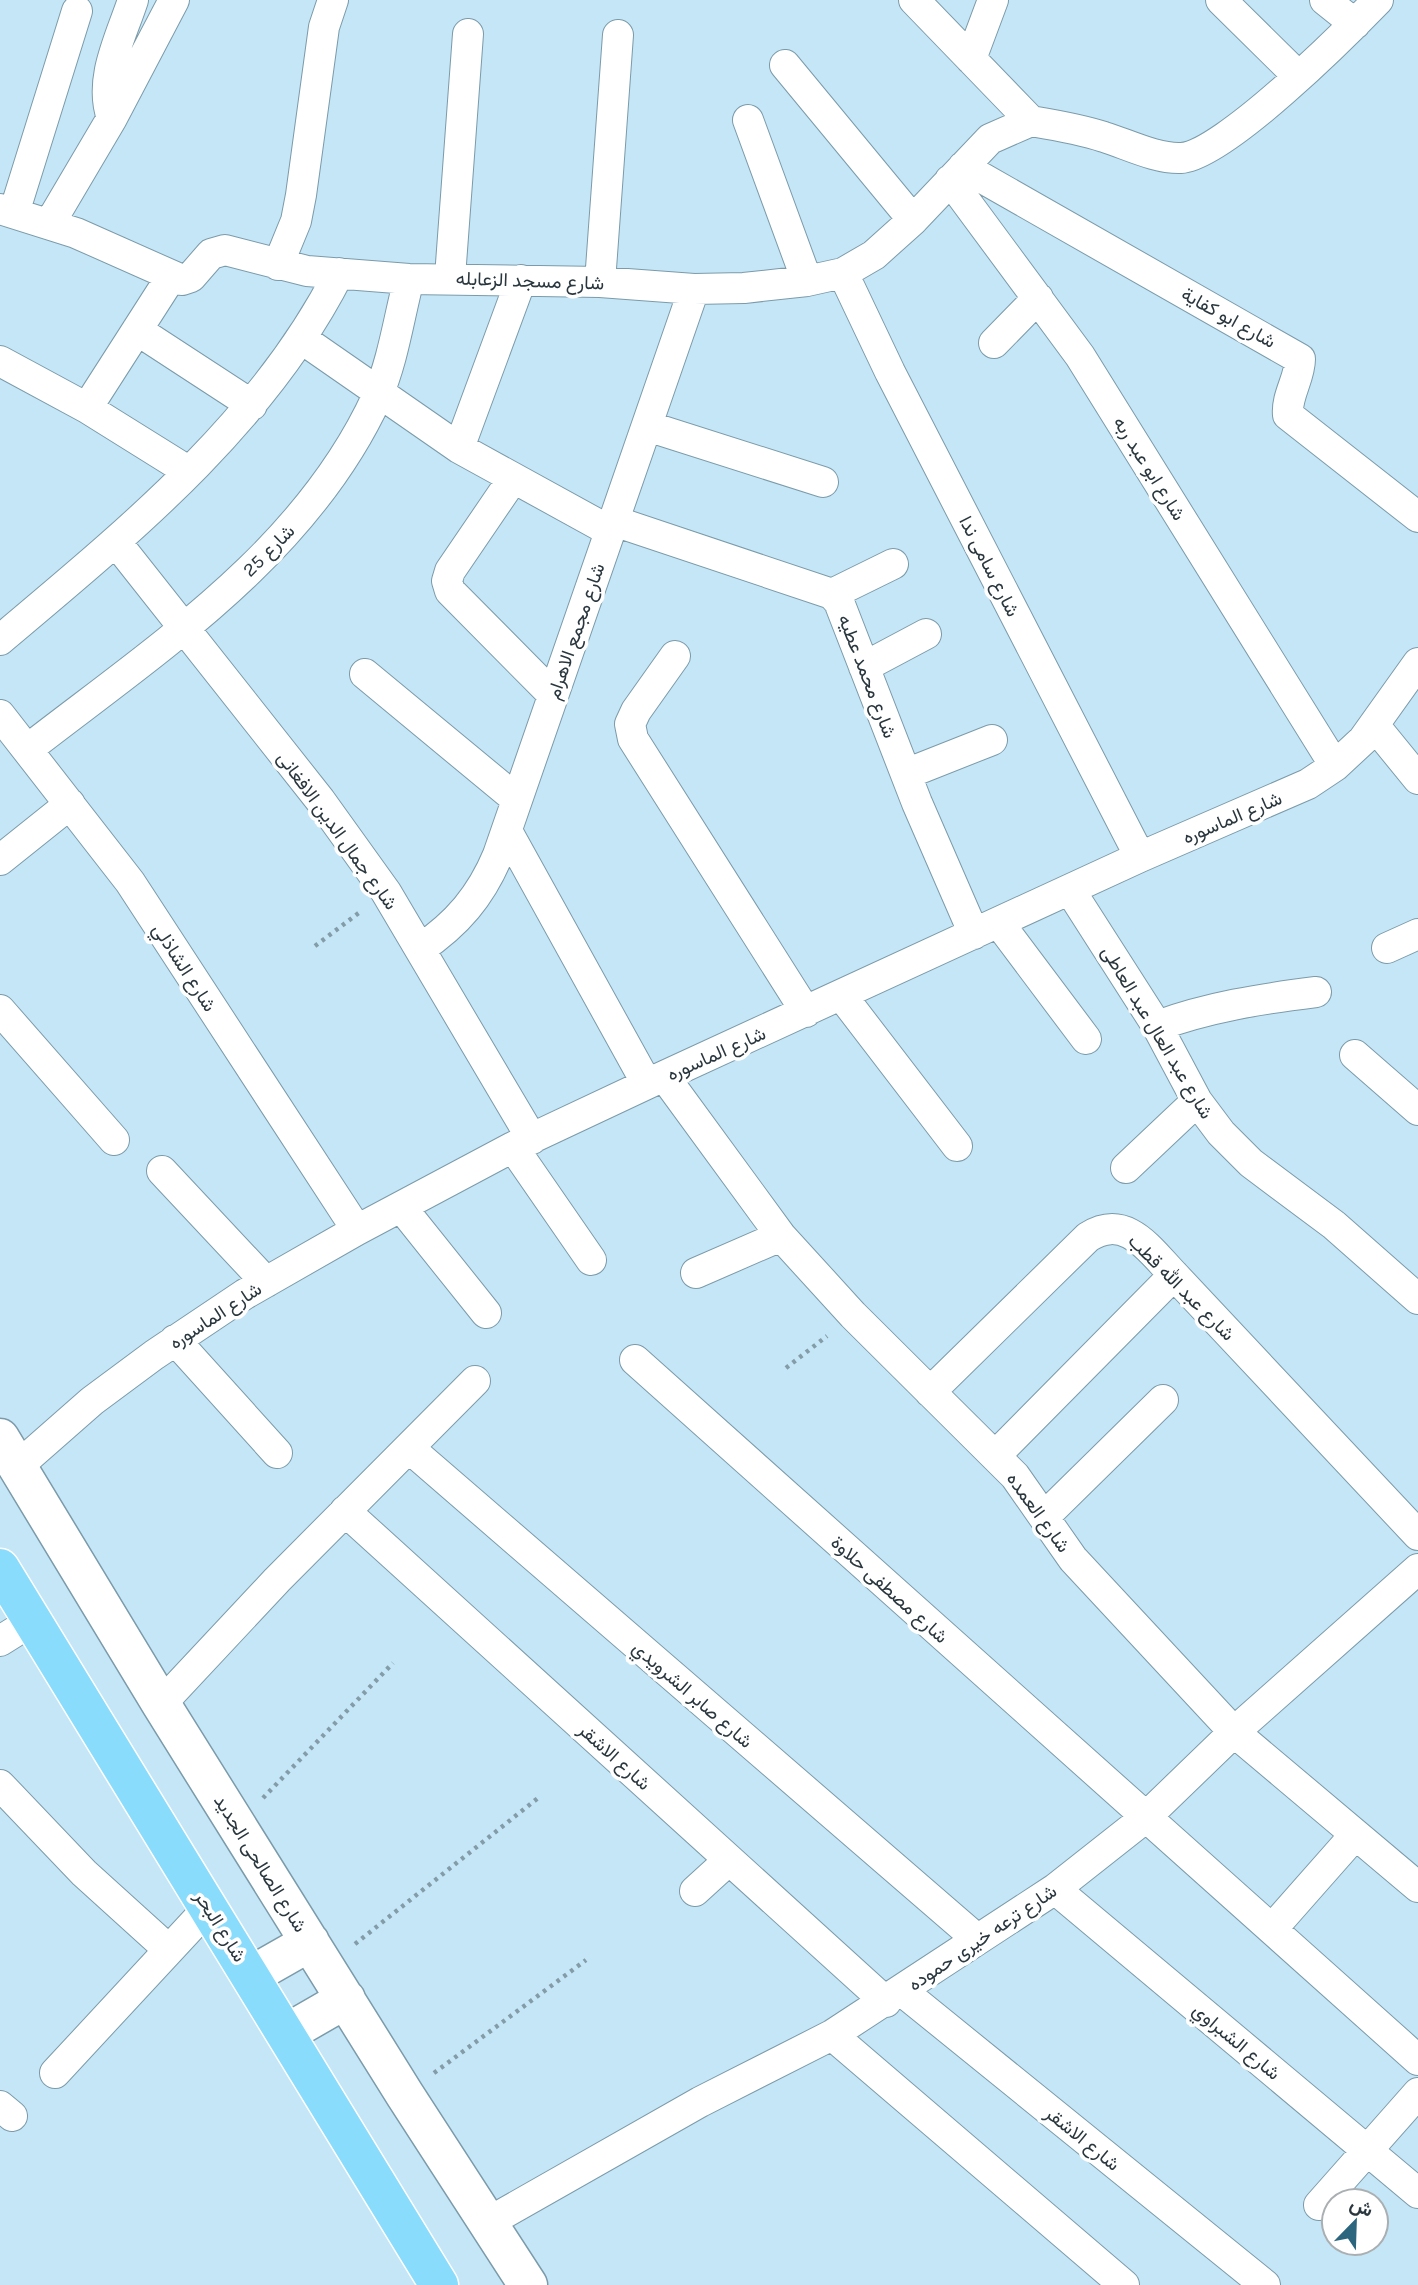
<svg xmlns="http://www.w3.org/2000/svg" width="1418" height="2285" font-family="Karla,Vazirmatn,sans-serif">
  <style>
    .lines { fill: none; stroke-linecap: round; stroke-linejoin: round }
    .minor-casing { stroke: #7b9baa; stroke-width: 32 }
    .tertiary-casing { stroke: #7b9baa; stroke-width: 41 }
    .primary-casing { stroke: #fff; stroke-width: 41 }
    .path { stroke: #839ca8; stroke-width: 4.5; stroke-dasharray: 3.5 5; stroke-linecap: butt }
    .minor { stroke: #fff; stroke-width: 30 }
    .tertiary { stroke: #fff; stroke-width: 38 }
    .primary { stroke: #89dcfb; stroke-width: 38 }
    .labels { text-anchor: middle; stroke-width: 7; stroke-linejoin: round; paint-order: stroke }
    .street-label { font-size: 19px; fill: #2a373e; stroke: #fff }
  </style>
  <rect width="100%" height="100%" fill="#c5e6f7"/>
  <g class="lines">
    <g class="minor-casing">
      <path id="minor" d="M914 0 1031 121
        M1221 0 1298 76
        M1325 0 1355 24
        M971 59 993 0
        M785 65 913 220
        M112 118C98 79 121 37 133 0
        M748 120 807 281
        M1031 121C1055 125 1080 129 1104 137 1127 144 1156 159 1181 158 1223 156 1345 34 1378 0
        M963 167 1300 359C1300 378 1286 396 1288 415L1418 517
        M950 180 1080 356 1335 766
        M0 209 76 233 182 280 191 277 211 254 225 250 307 271 409 279 600 282 694 289 744 288 807 281 843 273 874 255 913 220 990 139 1031 121
        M14 213 77 11
        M50 223 112 118 174 0
        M278 265 296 221 301 195 324 27 333 0
        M843 273 890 372 1140 857
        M450 277 468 34
        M600 282 618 35
        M137 330 252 405
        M302 339 459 448 610 531
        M994 343 1038 298
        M0 361 87 408 188 471
        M87 408 171 277
        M647 426 823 482
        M459 448 521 280
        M512 480 450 571 447 581 450 591 553 695
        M614 521 832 594 839 602 917 803 974 934
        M116 542 320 800 386 892 532 1139
        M832 594 893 564
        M0 640C127 533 263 423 339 273
        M675 656 636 711 630 724 633 739 806 1012
        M864 667 926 634
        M365 674 516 799
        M0 715 130 882 357 1230
        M1374 725 1418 779
        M28 749C158 648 306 552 377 397 393 361 399 317 409 279
        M906 774 992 740
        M507 831 647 1084
        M0 860 70 804
        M1070 890 1157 1026 1197 1101 1221 1133 1251 1163 1334 1225 1418 1299
        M999 923 1086 1039
        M1387 948 1418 934
        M420 949C457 924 481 896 498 855L694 289
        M842 996 957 1146
        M0 1010 114 1140
        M1157 1026C1209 1007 1260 999 1316 992
        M1355 1055 1418 1110
        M664 1076 781 1236 853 1315 1015 1476 1073 1559 1234 1732 1418 1887
        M513 1147 591 1260
        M1126 1168 1197 1101
        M162 1171 266 1282
        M402 1208 486 1313
        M696 1273 781 1236
        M175 1340 277 1453
        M635 1360 1418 2060
        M930 1392 1088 1237C1126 1213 1149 1249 1174 1275L1418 1535
        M409 1448 977 1939
        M995 1456 1174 1275
        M18 1466 92 1401 154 1355 245 1294 357 1230 513 1147 664 1076 1140 857 1308 784 1335 766 1363 740 1418 663
        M345 1511 886 2002
        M1044 1517 1163 1400
        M0 1641 32 1621
        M161 1704 277 1580 475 1381
        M0 1785 84 1873 169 1950
        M1055 1889 1418 2193
        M695 1891 729 1860
        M1272 1929 1354 1836
        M902 1991 1265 2285
        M832 2035 1124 2285
        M55 2073 209 1907
        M0 2106 12 2116
        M1319 2205 1418 2093
        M487 2223 700 2102 832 2035 1055 1889 1145 1818 1234 1732 1418 1569"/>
    </g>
    <g class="tertiary-casing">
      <path id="tertiary" d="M0 1438 161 1704 405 2095 528 2285
        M252 1975 310 1942
        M287 2033 346 1999"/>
    </g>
    <g class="primary-casing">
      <path id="primary" d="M0 1568 439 2285"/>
    </g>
    <path class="path" d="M315 946 360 912
      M786 1368 827 1336
      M263 1798 393 1663
      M355 1944 538 1798
      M434 2073 586 1960"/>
    <use href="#minor" class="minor"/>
    <use href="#tertiary" class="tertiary"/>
    <use href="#primary" class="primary"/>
  </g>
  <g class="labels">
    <g class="street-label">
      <text transform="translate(530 280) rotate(2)" y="7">شارع مسجد الزعابله</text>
      <text transform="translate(1229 317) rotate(29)" y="7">شارع ابو كفاية</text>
      <text transform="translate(1150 468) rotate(58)" y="7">شارع ابو عبد ربه</text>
      <text transform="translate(268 550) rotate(-45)" y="7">شارع 25</text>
      <text transform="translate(990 566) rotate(63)" y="7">شارع سامى ندا</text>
      <text transform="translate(575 631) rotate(-71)" y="7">شارع مجمع الاهرام</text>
      <text transform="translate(868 676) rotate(69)" y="7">شارع محمد عطيه</text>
      <text transform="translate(1232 817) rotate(-23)" y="7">شارع الماسوره</text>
      <text transform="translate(338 830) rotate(54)" y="7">شارع جمال الدين الافغانى</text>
      <text transform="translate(185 967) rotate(57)" y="7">شارع الشاذلي</text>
      <text transform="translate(1158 1032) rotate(59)" y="7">شارع عبد العال عبد العاطى</text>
      <text transform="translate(716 1053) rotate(-24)" y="7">شارع الماسوره</text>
      <text transform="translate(1182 1287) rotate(45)" y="7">شارع عبد الله قطب</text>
      <text transform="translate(215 1315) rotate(-33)" y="7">شارع الماسوره</text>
      <text transform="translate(1039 1512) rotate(54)" y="7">شارع العمده</text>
      <text transform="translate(890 1589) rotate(42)" y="7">شارع مصطفى حلاوة</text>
      <text transform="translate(693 1694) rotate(41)" y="7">شارع صابر الشرويدي</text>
      <text transform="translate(615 1756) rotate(42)" y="7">شارع الاشقر</text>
      <text transform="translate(261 1863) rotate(58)" y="7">شارع الصالحى الجديد</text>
      <text transform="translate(221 1926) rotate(58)" y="7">شارع البحر</text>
      <text transform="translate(982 1937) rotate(-34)" y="7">شارع ترعه خيرى حموده</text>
      <text transform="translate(1237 2041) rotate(40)" y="7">شارع الشبراوي</text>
      <text transform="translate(1083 2138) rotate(39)" y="7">شارع الاشقر</text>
    </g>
  </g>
  <g transform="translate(1355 2222) rotate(23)"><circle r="33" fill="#ffffff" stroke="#aaafb2" stroke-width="2"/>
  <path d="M0-5L12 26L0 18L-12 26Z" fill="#2b657e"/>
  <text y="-10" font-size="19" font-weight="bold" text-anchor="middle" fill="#2a373e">ش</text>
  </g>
</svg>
